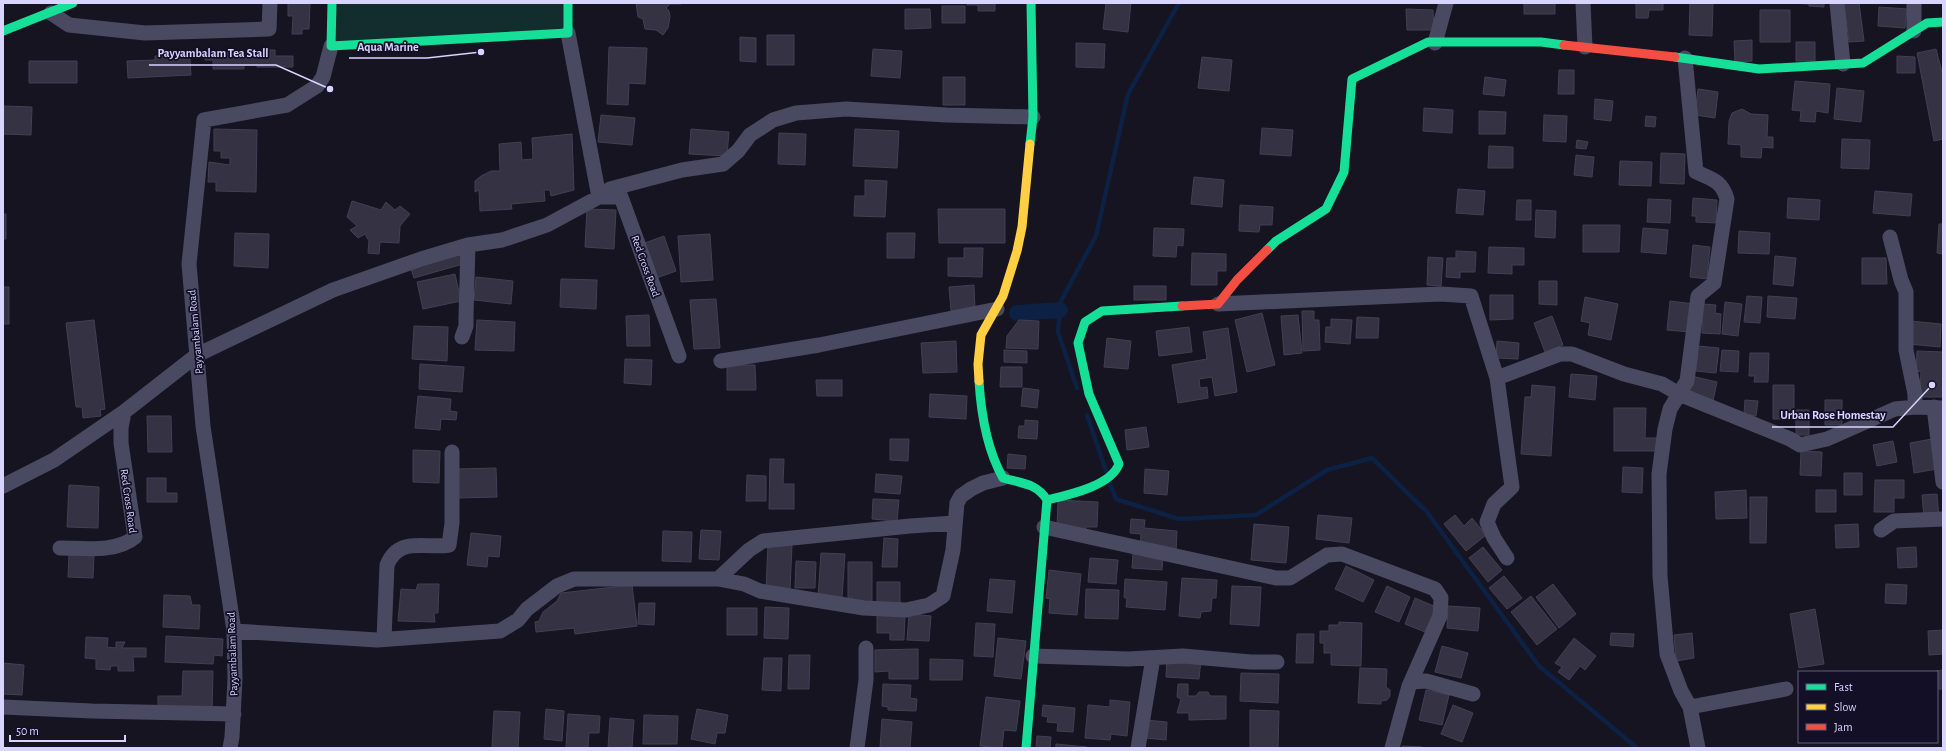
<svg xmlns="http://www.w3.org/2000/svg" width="1946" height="751" font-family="'Alegreya Sans',sans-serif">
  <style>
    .green { fill: #132c2d }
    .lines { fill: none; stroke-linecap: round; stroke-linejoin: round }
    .stream { stroke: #0d2144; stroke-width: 4.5 }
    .canal { stroke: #0d2144; stroke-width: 16 }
    .building { fill: #343243; stroke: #433f54 }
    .street { stroke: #4a4962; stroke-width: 15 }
    .fast { stroke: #16e098; stroke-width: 9 }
    .slow { stroke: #ffcf43; stroke-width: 9 }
    .jam { stroke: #f24e42; stroke-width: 9 }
    .labels { text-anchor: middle; stroke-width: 3.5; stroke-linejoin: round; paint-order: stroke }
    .street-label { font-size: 11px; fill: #d9d4ff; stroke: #130f26 }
    .leader { fill: none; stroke: #d9d4ff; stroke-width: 1.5 }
    .callout-dot { fill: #d9d4ff; stroke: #130f26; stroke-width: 1.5 }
    .callout-label { font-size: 12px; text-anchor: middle; font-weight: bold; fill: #d9d4ff; stroke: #130f26; stroke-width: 3.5; stroke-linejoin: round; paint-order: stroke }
  </style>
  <rect width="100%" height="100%" fill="#161421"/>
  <path class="green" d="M330 3H568V33L331 46Z"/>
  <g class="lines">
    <path class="stream" d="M1077 388 1058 332 1061 301 1096 236 1128 94 1179 3
      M1087 415 1106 471
      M1110 484 1116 499 1179 519 1256 515 1327 470 1372 458 1427 512 1539 666 1637 748"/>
    <path class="canal" d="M1017 313 1060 310"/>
  </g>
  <path class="building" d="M288 3H310L309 29H302V34H292L293 16H288Z
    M636 3H681V4H670L666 8 669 11 670 17 668 28 663 35 656 30 645 29 643 19 638 17Z
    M967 3H995V11H978V5H967Z
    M1106 3H1131L1128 32 1103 29Z
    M1524 3H1555V14H1524Z
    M1636 3H1663V10H1649L1648 18H1636Z
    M1690 3H1713L1712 36 1689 35Z
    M1791 3H1824V7L1809 6V4Z
    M1844 3H1859L1864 41 1849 42Z
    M942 6H965V23H942Z
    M1879 7 1907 9 1905 28 1878 26Z
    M905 9H930L931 28 905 29Z
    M1406 9 1433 10 1434 30H1407Z
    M1760 10H1790V42H1760Z
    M767 35H794V65H767Z
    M740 37 756 38V62L740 61Z
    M1752 40V61L1735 62 1734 41Z
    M1796 42H1815V61H1796Z
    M1076 43 1105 44 1104 68 1076 67Z
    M609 47 647 48 645 84 629 83 628 105 607 104Z
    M873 49 902 51 900 78 871 76Z
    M1936 49 1943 76V139L1934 141 1917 53Z
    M261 50H275V56H293V67H257V65H244V69H213V60H205V57H218V52H233L234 56 261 55Z
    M155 56H168L170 59H190L191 75 128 78 127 61 155 60Z
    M1897 56 1915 57V73H1897Z
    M1202 57 1232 60 1229 91 1198 88Z
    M29 61H77V83H29Z
    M1559 70H1574V94H1558Z
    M943 77H965V105H943Z
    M1485 77 1506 80 1504 96 1483 94Z
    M1795 81 1830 84 1828 113 1816 111 1815 122 1800 121 1801 111 1792 110Z
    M1837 88 1864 91 1861 122 1834 119Z
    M1698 89 1718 92 1715 118 1695 115Z
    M1595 99 1613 101 1611 121 1594 119Z
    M4 106 32 107 31 135 3 134Z
    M1424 108 1453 110 1452 133 1423 131Z
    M1742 109 1751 114 1768 115 1767 137H1773V148L1762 147 1761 158 1741 157V145L1728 144 1729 121 1732 113Z
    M1479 111 1506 112 1505 134H1479Z
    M601 115 635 118 632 145 598 142Z
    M1544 115 1567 116 1566 142 1543 141Z
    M1646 116 1656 117 1655 127 1645 126Z
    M1262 128 1293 130 1291 156 1260 154Z
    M214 129 257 130 256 192 216 191V182H208L209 162 230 165V158H221V151H214Z
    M691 129 729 132 727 156 689 154Z
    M855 129 899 131 897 168 853 166Z
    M779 133 806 134 805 165 778 164Z
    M572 134 574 190 551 196 550 190H544L545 201 511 204 512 209 480 211 479 190 475 192V181L481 176 491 171H500L499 144 521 142 522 160 533 159 532 138Z
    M1842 139 1870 140 1869 169 1841 168Z
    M1577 140 1588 142 1586 149 1576 148Z
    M1489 146 1513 147V168H1488Z
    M1661 153 1685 154 1684 184 1660 183Z
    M1576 155 1594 157 1592 177 1574 175Z
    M1620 161 1652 162 1651 186 1619 185Z
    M1194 177 1224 180 1222 207 1191 204Z
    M865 180 887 181 885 217 854 216 855 196H865Z
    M1458 189 1485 191 1483 215 1456 213Z
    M1875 191 1912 194 1910 216 1873 213Z
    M1693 198 1717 200 1716 223 1696 222V216H1692Z
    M1788 198 1820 200 1819 220 1787 218Z
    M1648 199 1671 200 1670 223 1647 222Z
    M1517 200H1531V220H1516Z
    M352 201 381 210 386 202 395 210 400 206 410 214 400 226 399 243 380 242 379 254 368 253 369 241 365 234 358 238 350 230 357 226 347 217Z
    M1240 205 1273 207 1272 225H1260L1259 232 1239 231Z
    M587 209 616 210 614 249 585 247Z
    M938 209H1005V243H939Z
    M1536 210 1556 211 1555 238 1535 237Z
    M3 214H6V239H3Z
    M1939 224H1943V254L1937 253Z
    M1583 225H1620L1619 252H1583Z
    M1154 228 1184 229 1183 246 1177 245 1176 257 1153 256Z
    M1643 228 1668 230 1666 254 1641 252Z
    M1739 231 1770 233 1769 254 1738 253Z
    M235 233 269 234 268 268 234 266Z
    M887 233H915L914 258H887Z
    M710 234 713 280 681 282 678 236Z
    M664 236 676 271 654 279 642 244Z
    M1693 245 1710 247 1707 279 1690 277Z
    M463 247V264L414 278 409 263Z
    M1489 247 1524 248V265H1512V274L1488 273Z
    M964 248H983L982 277 948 276V258H964Z
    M1456 251 1476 252 1475 272H1460V278L1446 277 1447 258H1456Z
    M1192 253 1226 254V271H1217V285H1191Z
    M1775 256 1796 258 1793 286 1773 284Z
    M1428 257 1443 258 1441 286 1427 285Z
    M1862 258H1886L1887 284H1862Z
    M455 274 461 301 423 309 417 282Z
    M476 277 513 281 511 304 474 300Z
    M561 279 597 280 596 309 560 307Z
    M1539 281H1557V305L1539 304Z
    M974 285 975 309 951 311 949 287Z
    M1134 286H1166V300H1134Z
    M3 287H9V324H3Z
    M1490 295H1513V319L1490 320Z
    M1747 296 1762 297 1760 323 1744 322Z
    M1768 296 1797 298 1795 319 1767 317Z
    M1585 297 1618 304 1611 340 1588 335 1590 323 1581 321Z
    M716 299 720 348 694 349 690 300Z
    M1670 301 1694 304 1691 332 1667 330Z
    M1725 302 1742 304 1738 336 1722 334Z
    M1703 304 1716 305 1715 313 1721 314 1720 334 1702 333Z
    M1302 311H1314V320H1319L1320 350 1303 351Z
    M1262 313 1275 365 1247 372 1235 320Z
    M649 315 650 346H627L626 316Z
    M1298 315 1302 353 1284 355 1281 316Z
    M1552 316 1563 345 1545 352 1534 323Z
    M1357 317 1379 318 1378 338H1356Z
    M1331 319 1352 320 1350 344 1325 342 1326 327H1331Z
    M94 320 105 409 100 410 101 416 83 418 82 407H76L66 323Z
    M477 320 515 322 514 351 475 350Z
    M1019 320 1039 321 1038 349 1006 348 1007 336Z
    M1910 321 1941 324 1940 347 1908 344Z
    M414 326 448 327 447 361 412 359Z
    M1189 327 1192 352 1159 356 1156 331Z
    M1228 328 1237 392 1215 396 1212 377 1199 379 1200 388 1207 387 1208 398 1178 403 1172 365 1207 359 1203 332Z
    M1107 338 1131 341 1128 369 1104 367Z
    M956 341 957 372 923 373 921 343Z
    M1497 341 1519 343 1518 359 1496 358Z
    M1698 346 1719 348 1716 373 1696 371Z
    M1004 350 1027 351V363L1004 362Z
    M1722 350 1739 351 1738 372 1720 371Z
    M1917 351 1943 352V397H1920L1921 371 1916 372Z
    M1750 353H1769L1768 382H1754L1755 376H1749Z
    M625 359 652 360 651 385 624 383Z
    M420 364 464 367 462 392 419 389Z
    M727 365H755L756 390H727Z
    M1001 367H1022V387H1000Z
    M1571 374 1597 376 1595 400 1569 397Z
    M1691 376 1717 382 1713 401 1687 395Z
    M816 380H842V396H817Z
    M1532 385 1555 387 1551 456 1521 454 1525 397H1531Z
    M1773 385H1794V419H1773Z
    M1023 388 1039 390 1037 408 1021 406Z
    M930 394 967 396 966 419 929 417Z
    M418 396 451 399 450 411 457 412 456 420 441 419 440 430 415 428Z
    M1745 400 1758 401 1756 416 1744 414Z
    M1825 400H1842V425H1825Z
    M1614 408H1646L1645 438H1657L1656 451H1614Z
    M1796 410H1809V435H1796Z
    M147 416H171L172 452H148Z
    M1025 420 1038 421 1037 439 1018 438 1019 426H1025Z
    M1146 427 1149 447 1127 450 1125 430Z
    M890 439H909L908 461 890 460Z
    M1932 439 1937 469 1914 473 1910 443Z
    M1893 441 1897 462 1877 466 1873 445Z
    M413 450 440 451 439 483 413 482Z
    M1801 451 1822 452 1821 476 1800 475Z
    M1008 454 1026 456 1025 469 1007 468Z
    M770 459H784L783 484H794V509H769Z
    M1623 467 1643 468 1642 493 1622 492Z
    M496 468 497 497 457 498V469Z
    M1145 469 1169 471 1167 495 1144 493Z
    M1844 473H1862V495H1844Z
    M876 474 902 476 900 494 875 492Z
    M747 475 766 476V501H746Z
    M147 478H166V493H177V502H147Z
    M1875 480H1904V498H1894V512H1874Z
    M69 485 99 487 98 528 67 527Z
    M1746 490 1747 518 1716 519 1715 492Z
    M1816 490H1836V512H1816Z
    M1937 494 1939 517 1924 518 1922 495Z
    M1750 497H1767L1766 543H1750Z
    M873 499 899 500 897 521 872 519Z
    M1058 500 1098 502 1097 527H1086V538L1057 528Z
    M1318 515 1352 518 1349 543 1316 539Z
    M1455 515 1464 526 1472 518 1486 535 1466 551 1444 524Z
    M1131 519 1145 520 1144 528 1177 531 1176 553 1140 550 1141 534 1130 533Z
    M1254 524 1289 527 1286 563 1251 560Z
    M1858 524 1859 547 1836 548 1835 525Z
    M701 530 721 531 719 560 699 559Z
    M663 531 692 532 691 562 662 561Z
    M471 533 501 536 499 557 488 556 487 567 467 565Z
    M884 538 898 539 897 567H882Z
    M768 544 792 545 790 590 766 589Z
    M1483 547 1502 570 1488 582 1469 558Z
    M1916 547 1917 567 1898 568 1897 548Z
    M821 553 845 554 842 598 818 597Z
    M69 554 94 555 93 578 68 577Z
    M1133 554 1163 556 1162 570 1132 568Z
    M1090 558 1118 560 1116 584 1088 582Z
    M796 561 816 562 815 588H795Z
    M848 562H872V605H848Z
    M1346 566 1374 580 1363 602 1335 589Z
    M1049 570 1081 574 1077 615 1049 613 1050 599 1046 598Z
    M1504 576 1522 598 1507 609 1489 588Z
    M1182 578 1217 580 1216 598H1212L1211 611 1201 612 1200 618 1179 616Z
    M990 579 1015 581 1012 613 987 611Z
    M1125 579 1167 582 1165 610 1126 607 1127 599 1124 597Z
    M877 582H900V606H877Z
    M418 584H439L438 613H434L435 622 398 621 401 589 416 590Z
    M1553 584 1576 614 1559 628 1536 597Z
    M1886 584 1907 585 1906 604 1885 603Z
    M632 585 637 626 575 634 574 628 536 632 535 622 539 621 543 612 557 601 561 593Z
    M1232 586 1261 587 1259 626 1230 624Z
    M1387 586 1410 597 1399 622 1375 612Z
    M1086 589 1119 590 1118 619 1085 618Z
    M164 595 190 596 192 605H200L199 629 163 627Z
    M1531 596 1557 629 1537 645 1511 612Z
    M1415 598 1436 607 1425 632 1405 624Z
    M639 603H655L654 625 638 624Z
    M1448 606 1480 608 1478 631 1447 628Z
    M765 607 789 608 788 639 764 638Z
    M727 608H757V635H727Z
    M1815 609 1824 664 1799 668 1790 614Z
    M877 614 905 615 904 640H890V633H877Z
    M909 614 931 616 929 641 907 640Z
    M1339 622 1362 623 1361 666 1331 665V653H1324V643H1320V631H1329V625H1339Z
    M976 623 995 624 993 657 974 656Z
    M1943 630V654L1929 655 1928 631Z
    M1611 633 1634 634 1633 647 1610 645Z
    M1692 633 1694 658 1676 661 1674 635Z
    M1297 634H1314L1313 663H1296Z
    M166 636 223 639 222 656 214 655 213 664 165 662Z
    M86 637 108 638 107 647 116 648V642H125L122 648H146V657H133L134 671H118V666H111L110 670 96 669V659L85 658Z
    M998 638 1026 641 1021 679 994 676Z
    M1574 638 1596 656 1585 670 1580 666 1569 680 1558 672 1562 667 1555 663Z
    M1442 646 1468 653 1461 678 1435 672Z
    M918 649V679H889V671L875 672V650Z
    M789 655H810L809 689H788Z
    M1167 656 1201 659 1199 679 1166 677Z
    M764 658H782L781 691 762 690Z
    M930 659 963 660 962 680H930Z
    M3 663 24 665 22 695 3 694Z
    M1360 668 1387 669 1386 687 1390 690V696L1387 700 1381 701V704L1358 703Z
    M1943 670V689H1937L1936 671Z
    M183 671H213L212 715H158V696H182Z
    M1241 673 1279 674 1278 703 1240 701Z
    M883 684 911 685 910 698 917 699 916 711 888 710V707L882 706Z
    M1178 684H1188V696H1196L1199 692H1208L1210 696H1226V719L1189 720V713H1177L1181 699 1177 697Z
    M1426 690 1449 695 1442 725 1419 720Z
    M986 697 1020 701 1016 731 1004 730 1002 748 980 746Z
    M1110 700 1130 702 1127 736 1111 734 1110 740 1085 738 1088 705 1110 707Z
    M1043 705 1075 708 1073 732 1057 731 1058 723 1047 722 1048 717 1042 716Z
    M1453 705 1473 713 1462 742 1441 734Z
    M546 709 564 711 562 741 544 739Z
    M697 709 728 715 725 733H717L715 744 691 739Z
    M1250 710 1279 711 1278 748H1250Z
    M494 711 520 712 518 748H492Z
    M568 714 600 716 599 733H589L588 748H566Z
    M644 715 678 716 677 744H643Z
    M610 718 634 720 632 748H608Z
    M882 719 912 722 910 748H880Z
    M1146 720 1167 722 1166 740 1145 738Z
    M1037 736 1051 737 1050 748H1036Z
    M1056 744 1087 747V748H1056Z
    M1402 746 1422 747 1421 748H1402Z"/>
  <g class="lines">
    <path class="street" d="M1583 3 1585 47
      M1837 3 1843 64
      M51 13 69 25 145 33 269 29 270 3
      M1914 31V3
      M568 33 599 197H621L679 356
      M1435 43 1446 3
      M1685 58 1696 172C1712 179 1722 181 1727 199L1714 283 1698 296 1687 381 1670 409 1665 429 1659 474 1660 576 1667 654 1681 691 1690 707 1786 689
      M1890 237 1901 280 1906 292V350L1915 394V407
      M1218 304 1441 294 1471 296 1497 378 1512 487 1494 504 1487 522 1494 538 1507 558
      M462 337 466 326V317L468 245
      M721 361 819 345 997 309
      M1497 378 1560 354H1572L1624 374 1662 384 1679 394 1790 439 1800 445 1827 439 1895 409 1915 407 1943 408
      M1934 407 1943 482
      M3 486 54 460 124 412 197 355 333 290 421 259 468 245 502 240 547 225 599 197 610 189 682 170 723 164 738 151 750 135 773 120 796 113 846 109 946 115 1033 117
      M1044 527 1276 578H1290L1327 555 1342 554 1435 589 1441 598 1440 616 1409 686 1392 748
      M1881 530 1894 521 1943 519
      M60 548C84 548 116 553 135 537L121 443V428L124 412
      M718 579 749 550 763 541 910 526 955 523
      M234 631 377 640 500 631 518 620 527 609 557 586 574 579H718L744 584 760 591 864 608 906 610 929 605 943 596 953 550 957 503 961 496 971 489 983 483 1003 478
      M384 639 387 565C399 536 424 549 449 545L452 523V452
      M1033 656 1128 659 1183 656 1251 662H1277
      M1411 682 1426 681 1473 694
      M3 707 92 711 234 714
      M1690 707 1698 748
      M230 748 232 737 235 679 234 631 203 426 189 264 204 120 287 105 317 86 323 77 331 46
      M857 748 866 680V648
      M1138 748 1153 658"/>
    <path class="fast" d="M332 3 331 46 568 33V3
      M3 31 73 3
      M1675 57 1759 69 1863 63 1927 23 1943 22
      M1030 144 1033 117 1031 3
      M1267 250 1276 241 1326 209 1344 172 1352 79 1428 42H1541L1564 45
      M979 381C981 413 987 450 1003 478 1020 483 1037 483 1047 500L1026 748
      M1047 500C1068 495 1111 486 1119 464L1089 394 1078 343 1085 322 1102 311 1182 306"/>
    <path class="slow" d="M979 381 978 364 981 335 1003 296 1017 251 1022 227 1030 144"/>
    <path class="jam" d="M1564 45 1675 57
      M1182 306 1218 304 1237 280 1267 250"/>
  </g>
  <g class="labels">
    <g class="street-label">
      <text transform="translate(646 266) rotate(70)" y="4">Red Cross Road</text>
      <text transform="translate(195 332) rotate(-95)" y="4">Payyambalam Road</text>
      <text transform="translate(129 501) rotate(82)" y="4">Red Cross Road</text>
      <text transform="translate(232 654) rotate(-92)" y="4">Payyambalam Road</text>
    </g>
  </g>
  <path class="leader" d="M481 52L427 58H349M330 89L276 65H149M1932 385L1893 427H1772"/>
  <g class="callout-dot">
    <circle cx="481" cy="52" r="4"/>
    <circle cx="330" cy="89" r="4"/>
    <circle cx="1932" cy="385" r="4"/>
  </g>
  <g class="callout-label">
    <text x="388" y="51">Aqua Marine</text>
    <text x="213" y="57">Payyambalam Tea Stall</text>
    <text x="1833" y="419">Urban Rose Homestay</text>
  </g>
  <rect width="1946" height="751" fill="none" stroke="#d9d4ff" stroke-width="8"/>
  <rect x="1798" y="671" width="140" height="72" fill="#130f26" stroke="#625e7d"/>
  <rect x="1806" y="684" width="20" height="6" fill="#16e098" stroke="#625e7d"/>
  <text x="1834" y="691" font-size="12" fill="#d9d4ff">Fast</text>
  <rect x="1806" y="704" width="20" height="6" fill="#ffcf43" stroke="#625e7d"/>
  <text x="1834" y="711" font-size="12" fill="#d9d4ff">Slow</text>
  <rect x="1806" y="724" width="20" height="6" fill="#f24e42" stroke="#625e7d"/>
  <text x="1834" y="731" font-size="12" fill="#d9d4ff">Jam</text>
  <path d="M10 735v6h115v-6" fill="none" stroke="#d9d4ff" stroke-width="2"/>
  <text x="16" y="735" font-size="12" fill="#d9d4ff" stroke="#130f26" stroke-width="3" paint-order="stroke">50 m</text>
</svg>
